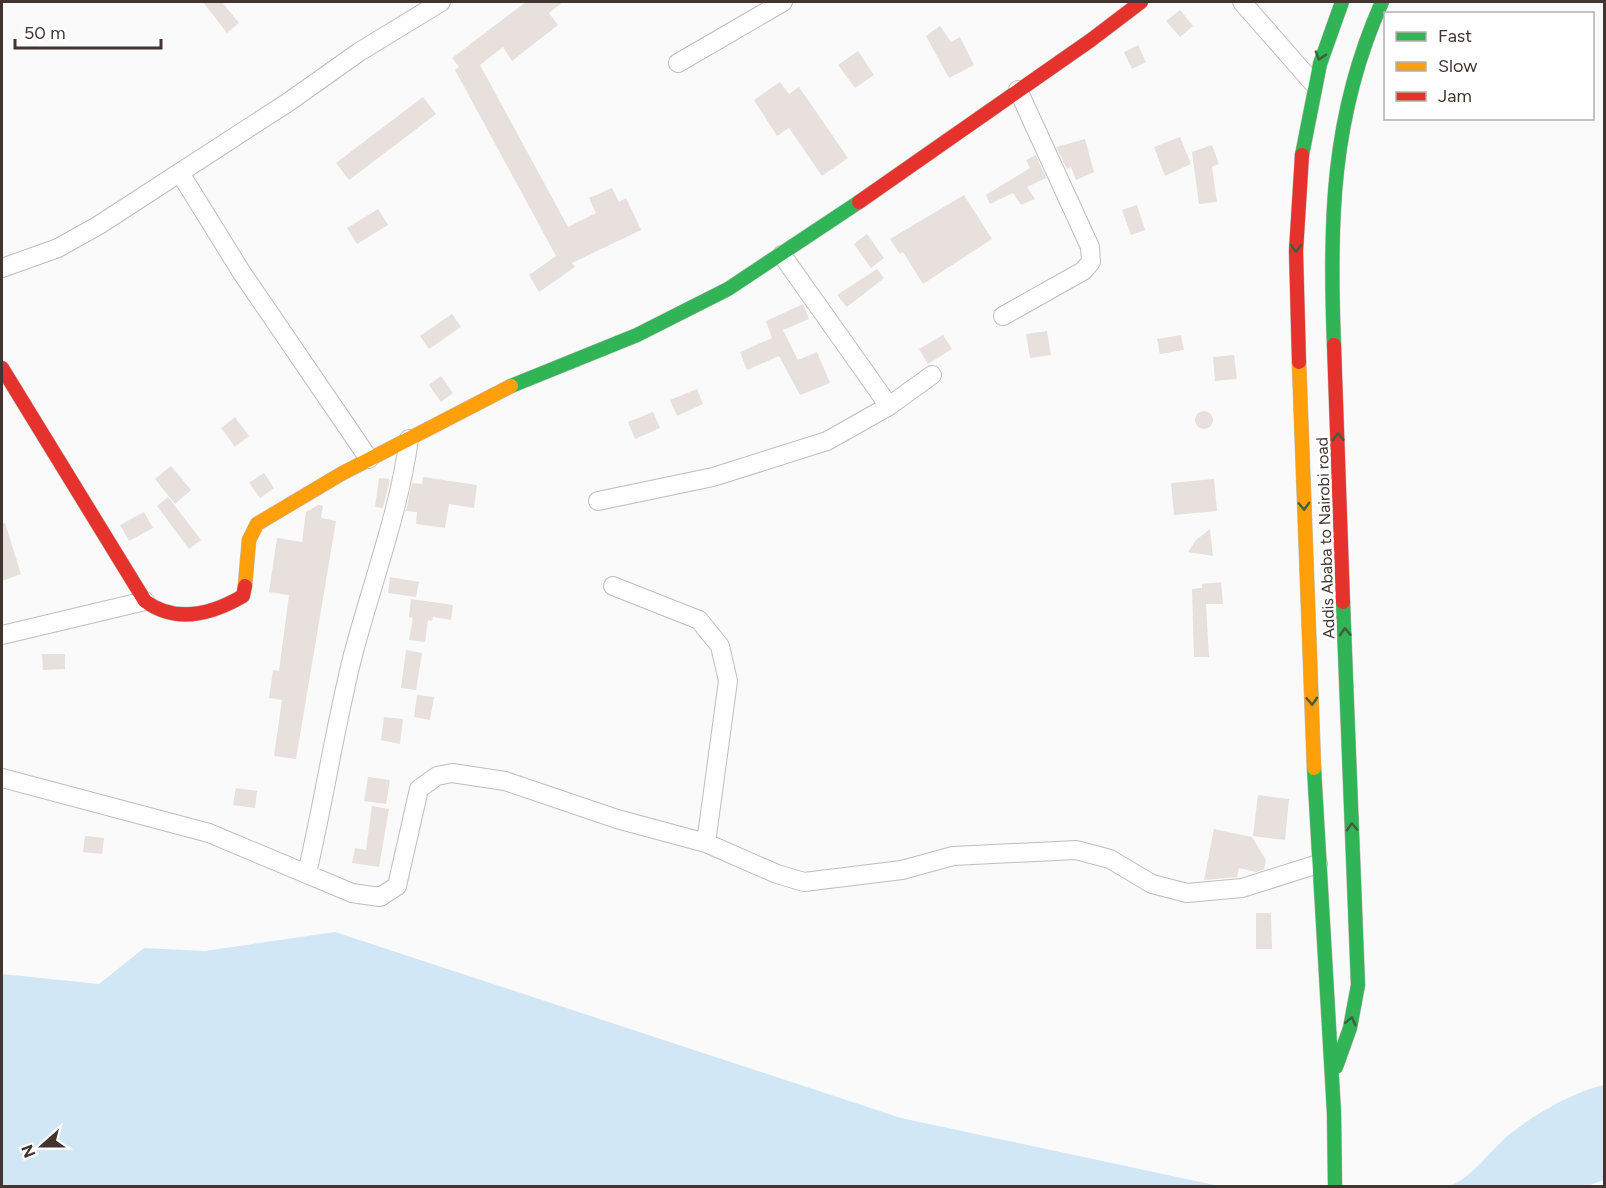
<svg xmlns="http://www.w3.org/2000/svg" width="1606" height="1188" font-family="Figtree,sans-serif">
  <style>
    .water { fill: #d1e7f6 }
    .building { fill: #e7e0dd }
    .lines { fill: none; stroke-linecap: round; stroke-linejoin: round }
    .street-casing { stroke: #c2bcba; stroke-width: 20 }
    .fast-casing { stroke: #c2bcba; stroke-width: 15 }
    .slow-casing { stroke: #c2bcba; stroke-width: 15 }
    .jam-casing { stroke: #c2bcba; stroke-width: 15 }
    .street { stroke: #fefefe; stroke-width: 18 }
    .fast { stroke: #30b455; stroke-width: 14 }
    .slow { stroke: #ff9f0a; stroke-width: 14 }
    .jam { stroke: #e5322d; stroke-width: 14 }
    .oneway { stroke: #3c613c }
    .labels { text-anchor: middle; stroke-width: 5; stroke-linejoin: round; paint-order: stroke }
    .street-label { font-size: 16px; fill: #42352f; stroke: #fff }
  </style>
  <rect width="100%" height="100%" fill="#fafafa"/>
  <path class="water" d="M335 932 901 1118 1219 1186H2V974L99 984 144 948 205 951Z
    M1604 1085V1180L1587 1186H1450C1475 1175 1489 1151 1510 1134 1535 1114 1573 1092 1604 1085Z"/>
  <path class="building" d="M203 2H222L239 23 227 33Z
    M526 2H563L549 13 558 25 512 61 503 47 480 65 568 227 596 213 589 198 612 188 619 202 626 198 641 230 572 263 575 267 539 292 529 275 556 256 455 70 459 67 452 58Z
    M1180 10 1193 26 1180 37 1166 21Z
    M940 26 951 42 960 37 974 65 949 78 926 36Z
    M1138 45 1146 62 1132 69 1124 52Z
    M858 51 874 75 855 88 838 65Z
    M780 82 789 94 799 87 848 158 822 176 789 128 777 136 754 100Z
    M423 97 436 114 349 180 336 163Z
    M1180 137 1191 164 1165 176 1154 147Z
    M1085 139 1094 172 1076 180 1071 167 1067 169 1056 147Z
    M1212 145 1219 164 1212 167 1217 202 1199 204 1192 152Z
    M1036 155 1046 178 1027 187 1035 199 1021 205 1013 193 990 204 986 195 1030 168 1026 160Z
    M964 195 992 239 923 284 903 252 900 254 890 239Z
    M1137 205 1145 230 1131 235 1122 210Z
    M378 209 388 225 357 244 347 228Z
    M867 234 884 258 871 268 854 244Z
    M877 269 884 278 847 307 837 295Z
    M803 304 809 319 783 330 798 360 817 352 830 383 800 395 779 356 747 370 740 352 772 338 766 321Z
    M452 314 461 327 429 349 420 336Z
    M1047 331 1051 355 1030 358 1026 334Z
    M943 335 952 349 928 364 919 349Z
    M1181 335 1184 350 1160 354 1157 339Z
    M1234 355 1237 379 1215 381 1213 357Z
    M441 376 453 393 441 402 429 385Z
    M697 389 703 404 677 416 670 400Z
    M1195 420a9 9 0 1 1 18 0a9 9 0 1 1-18 0Z
    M653 412 660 428 635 439 628 422Z
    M235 417 249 436 235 447 221 428Z
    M171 466 191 490 175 504 155 479Z
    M264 473 274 488 260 498 249 483Z
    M423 477 477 485 474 508 449 504 445 528 416 524 417 512 406 511 412 483 422 484Z
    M379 478 390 479 383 508 375 507Z
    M1214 479 1217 511 1174 515 1171 483Z
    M168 497 201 540 189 549 157 506Z
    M318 505 323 506 321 518 336 521 296 759 274 756 282 700 269 698 273 670 279 671 289 595 269 592 277 538 302 542 306 512Z
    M144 512 153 528 129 541 120 525Z
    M5 523 21 574 2 581V524Z
    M1210 529 1213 556 1188 552 1196 540Z
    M390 577 419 582 416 597 388 593Z
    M1221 582 1223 604H1206L1209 657H1194L1192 589 1202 588V584Z
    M411 599 453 605 451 620 433 617 432 621 428 620 425 642 409 640 413 618 409 617Z
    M406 650 422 653 416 690 401 688Z
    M42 654H65V669L43 670Z
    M417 695 434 697 430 720 414 717Z
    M384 717 403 719 400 744 381 740Z
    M368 777 390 780 386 804 364 801Z
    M236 788 257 791 255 808 233 805Z
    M1258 795 1289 799 1285 840 1253 836Z
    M372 806 389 809 379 867 352 863 355 848 366 850Z
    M1214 829 1252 837 1266 860 1264 869 1256 872 1239 868 1237 877 1204 880Z
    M85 836 104 838 102 854 83 852Z
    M1256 913H1271L1272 949H1256Z"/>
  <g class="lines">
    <g class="street-casing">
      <path id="street" d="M1242 2 1313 83
        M678 63 783 2
        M180 173 242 273 369 459
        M782 255 889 406 932 375
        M2 268 58 248 99 225 290 101 359 52 441 2
        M1003 316 1083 271 1091 262 1090 247 1018 90
        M598 501 713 477 827 441 889 406
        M613 586 699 620 720 646 728 681 706 843
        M2 635 145 601
        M2 778 209 833 352 893 380 897 397 886 419 789 437 776 452 773 505 781 617 819 706 843 777 874 804 882 902 870 953 856 1076 850 1110 859 1152 884 1187 893 1242 888 1318 864
        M307 873C324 801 335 726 353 655 372 583 399 512 409 439"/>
    </g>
    <g class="fast-casing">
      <path id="fast" d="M1302 155 1320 64 1342 2
        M1334 345C1329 223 1331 116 1382 2
        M511 386 637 335 728 289 859 202
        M1314 768 1334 1113 1335 1186
        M1336 1067 1350 1028 1358 985 1343 602"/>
    </g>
    <g class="slow-casing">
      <path id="slow" d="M1299 362 1314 768
        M245 586 249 540 257 524 341 474 511 386"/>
    </g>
    <g class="jam-casing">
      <path id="jam" d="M859 202 1091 40 1141 2
        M1334 345 1343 602
        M1299 362 1296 251 1302 155
        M2 368 145 601C176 624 212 614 243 596L245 586"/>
    </g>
    <use href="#street" class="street"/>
    <use href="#fast" class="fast"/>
    <use href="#slow" class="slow"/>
    <use href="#jam" class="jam"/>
  </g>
  <defs><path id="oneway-chevron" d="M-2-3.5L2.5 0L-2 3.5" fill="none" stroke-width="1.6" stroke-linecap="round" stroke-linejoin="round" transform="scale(1.5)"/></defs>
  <g class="oneway">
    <use href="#oneway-chevron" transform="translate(1320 56) rotate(107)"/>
    <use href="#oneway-chevron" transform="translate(1296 248) rotate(90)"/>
    <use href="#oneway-chevron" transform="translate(1338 437) rotate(-92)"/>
    <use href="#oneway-chevron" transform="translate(1304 506) rotate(88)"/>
    <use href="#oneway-chevron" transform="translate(1345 632) rotate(-92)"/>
    <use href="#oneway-chevron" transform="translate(1312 701) rotate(88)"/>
    <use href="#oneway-chevron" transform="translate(1352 827) rotate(-92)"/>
    <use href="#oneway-chevron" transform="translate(1351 1021) rotate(-77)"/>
  </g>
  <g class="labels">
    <g class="street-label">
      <text transform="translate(1325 538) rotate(-92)" y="6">Addis Ababa to Nairobi road</text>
    </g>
  </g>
  <rect width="1606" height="1188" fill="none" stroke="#42352f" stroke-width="6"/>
  <rect x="1384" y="12" width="210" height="108" fill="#ffffff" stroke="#b3aeac" stroke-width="1.5"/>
  <rect x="1396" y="32" width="30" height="9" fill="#30b455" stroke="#b3aeac" stroke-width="1.5"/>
  <text x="1438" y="42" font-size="18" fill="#42352f">Fast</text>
  <rect x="1396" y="62" width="30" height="9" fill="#ff9f0a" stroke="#b3aeac" stroke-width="1.5"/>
  <text x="1438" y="72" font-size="18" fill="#42352f">Slow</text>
  <rect x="1396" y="92" width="30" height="9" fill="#e5322d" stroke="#b3aeac" stroke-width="1.5"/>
  <text x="1438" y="102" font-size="18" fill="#42352f">Jam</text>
  <g transform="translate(42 1146) rotate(249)" stroke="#ffffff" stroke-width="4.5" paint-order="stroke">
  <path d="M0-4.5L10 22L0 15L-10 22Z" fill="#42352f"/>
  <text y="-9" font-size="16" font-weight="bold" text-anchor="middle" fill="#42352f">N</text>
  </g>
  <path d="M15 39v9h146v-9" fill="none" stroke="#42352f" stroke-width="3"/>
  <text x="24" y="39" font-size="18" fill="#42352f" stroke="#ffffff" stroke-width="4.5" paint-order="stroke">50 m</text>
</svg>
